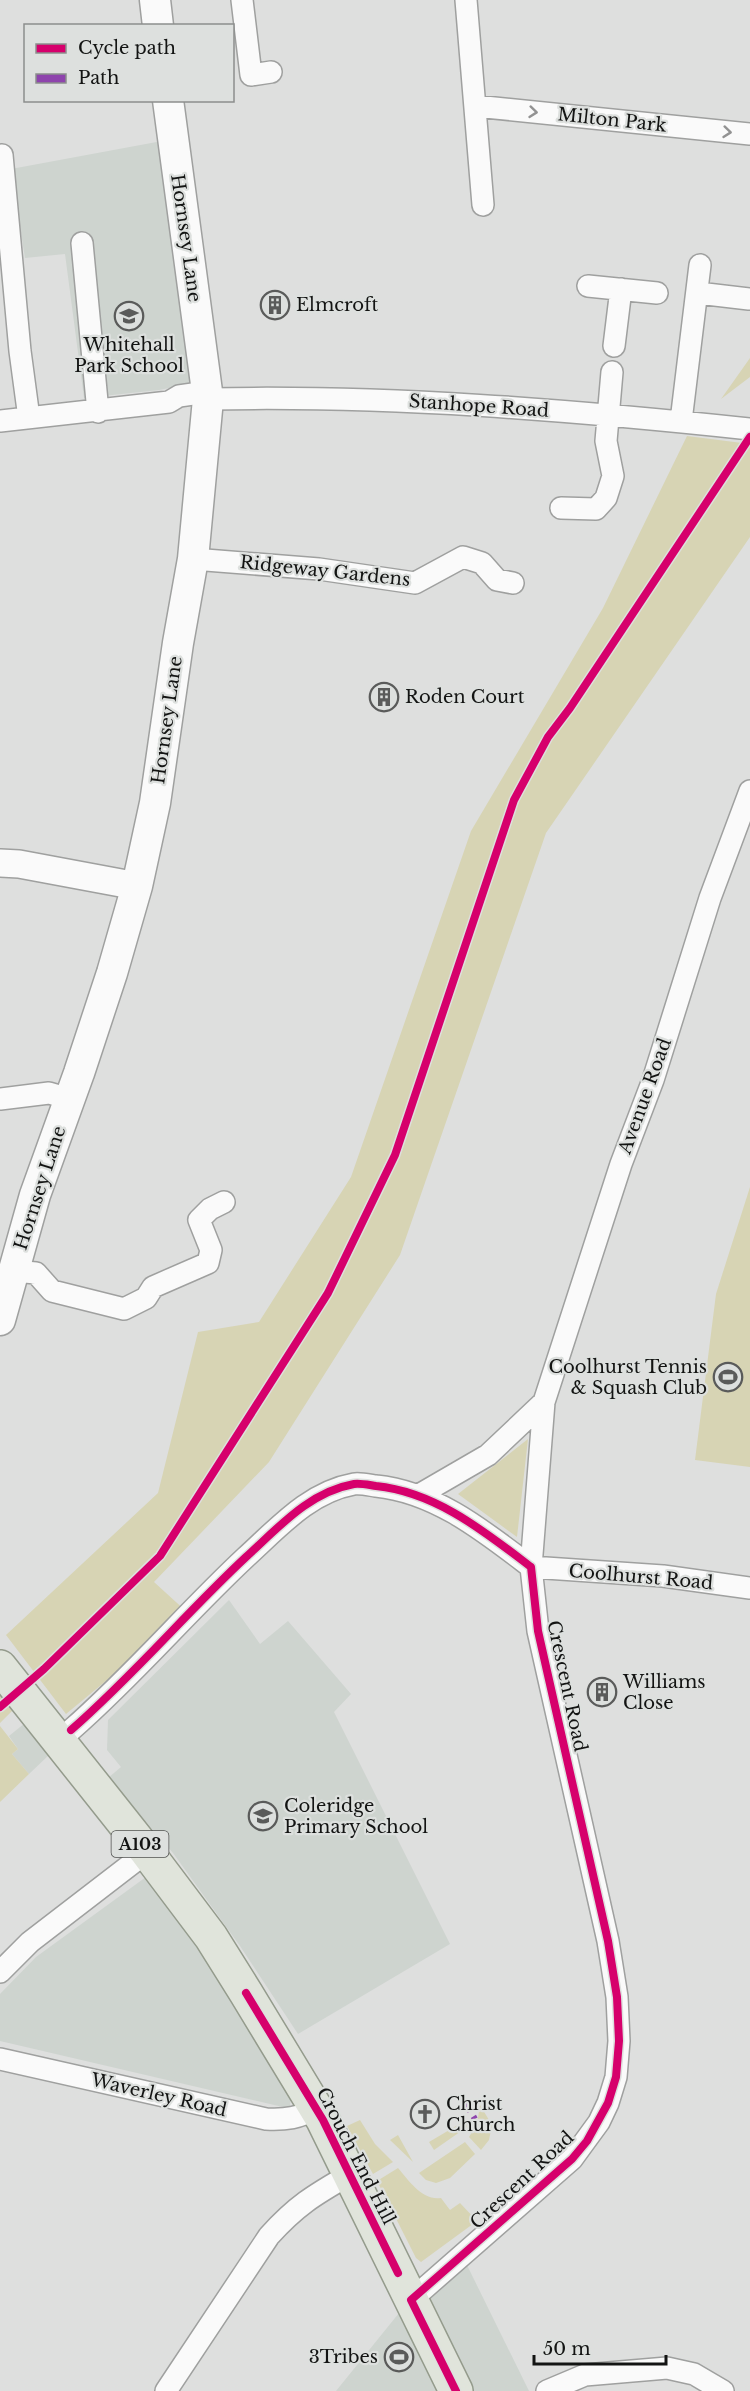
<svg xmlns="http://www.w3.org/2000/svg" width="750" height="2391" font-family="'Libre Baskerville',serif">
  <style>
    .built { fill: #ced4cf }
    .green { fill: #d7d4b4 }
    .lines { fill: none; stroke-linecap: round; stroke-linejoin: round }
    .minor-casing { stroke: #9fa09f; stroke-width: 24 }
    .tertiary-casing { stroke: #9fa09f; stroke-width: 30 }
    .secondary-casing { stroke: #9fa09f; stroke-width: 33 }
    .primary-casing { stroke: #949b8c; stroke-width: 36 }
    .minor { stroke: #fafafa; stroke-width: 21 }
    .tertiary { stroke: #fafafa; stroke-width: 27 }
    .secondary { stroke: #fafafa; stroke-width: 30 }
    .primary { stroke: #e0e4db; stroke-width: 33 }
    .quiet { stroke: #8e44ad; stroke-width: 6; stroke-dasharray: 12 6; stroke-linecap: butt }
    .cycleway-casing { stroke: #dde0de; stroke-width: 11 }
    .cycleway { stroke: #d6006c; stroke-width: 8 }
    .oneway { stroke: #929292 }
    .labels { text-anchor: middle; stroke-width: 4.5; stroke-linejoin: round; paint-order: stroke }
    .shield { fill: #dde0de; stroke: #505150; stroke-width: 1.5 }
    .shield-label { font-size: 16px; font-weight: bold; fill: #131413 }
    .street-label { font-size: 18px; fill: #131413; stroke: #dde0de }
    .poi-label { font-size: 18px; fill: #131413; stroke: #dde0de; text-anchor: start }
  </style>
  <rect width="100%" height="100%" fill="#dedfde"/>
  <path class="built" d="M162 141 194 383 159 390 84 398 65 254 25 258 11 169Z
    M229 1600 260 1644 288 1621 351 1694 334 1712 450 1944 298 2034 240 1946 173 1853 108 1778 121 1767 107 1750 108 1720Z
    M25 1723 49 1755 29 1774 12 1754 18 1749 9 1736Z
    M146 1877 215 1973 291 2095 290 2107 287 2108 0 2041V1994L36 1957Z
    M462 2255 529 2391H456L411 2300Z
    M399 2313 438 2391H336Z"/>
  <path class="green" d="M750 358V377L721 399Z
    M687 436 750 444V537L546 833 400 1255 269 1462 154 1582 188 1613 66 1714 6 1635 158 1493 198 1332 259 1322 351 1177 471 831 603 608Z
    M750 1187V1467L695 1460 716 1294Z
    M528 1439 517 1537 458 1494Z
    M0 1692 13 1710 0 1723Z
    M0 1726 18 1749 12 1754 29 1774 0 1802Z
    M480 2105 492 2125 489 2140 481 2150 469 2137 477 2124Z
    M468 2119 467 2127 434 2150 429 2142Z
    M360 2120 375 2144 393 2162 373 2174 347 2126Z
    M398 2135 413 2162 390 2140Z
    M465 2142 475 2154 450 2178 436 2183 426 2180 419 2173Z
    M398 2168C409 2181 423 2201 441 2198L450 2210 460 2203 477 2221 421 2262 416 2258 377 2181Z"/>
  <g class="lines">
    <g class="minor-casing">
      <path id="minor" d="M242 0 251 75 271 72
        M466 0 483 205
        M475 106 750 134
        M2 155 20 351 29 418
        M82 243 98 412
        M588 286 657 293
        M698 293 749 299
        M614 346 621 289
        M208 399C389 395 570 410 750 429
        M0 421 169 402 179 396 207 392
        M681 421 700 265
        M561 508 596 509 606 498 613 476 606 441 612 372
        M193 559 319 569 415 583 463 557 482 563 497 580 513 583
        M750 791 710 898 653 1080 621 1164 544 1402 531 1567 663 1576 750 1588
        M0 1099 49 1093 70 1099
        M13 1271 36 1273 52 1291 124 1309 146 1298 153 1287 208 1263 211 1250 199 1220 210 1209 224 1202
        M419 1495 488 1455 544 1402
        M71 1730C133 1676 186 1613 246 1557 278 1528 309 1492 354 1484 360 1483 369 1485 376 1486 436 1492 485 1532 531 1567L538 1631 608 1941 617 1997 619 2041 616 2077 608 2103 599 2122 572 2159 411 2300
        M0 1972 30 1942 147 1852
        M0 2059 266 2119C286 2120 299 2118 317 2108
        M166 2391 269 2236C296 2206 314 2195 349 2175
        M547 2391 585 2375 667 2368 694 2374 723 2391"/>
    </g>
    <g class="tertiary-casing">
      <path id="tertiary" d="M0 863 19 864 137 886"/>
    </g>
    <g class="secondary-casing">
      <path id="secondary" d="M155 0 158 26
        M0 1320 35 1195 79 1073 112 973 137 886 155 803 178 643 193 559 208 399 168 100"/>
    </g>
    <g class="primary-casing">
      <path id="primary" d="M0 1667 147 1852 211 1937 246 1993 323 2120 456 2391"/>
    </g>
    <use href="#minor" class="minor"/>
    <use href="#tertiary" class="tertiary"/>
    <use href="#secondary" class="secondary"/>
    <use href="#primary" class="primary"/>
    <path class="quiet" d="M464 2101 475 2119"/>
    <g class="cycleway-casing">
      <path id="cycleway" d="M0 1707 44 1669 160 1556 328 1293 395 1155 514 800 548 737 570 708 750 437
        M71 1730C133 1676 186 1613 246 1557 278 1528 309 1492 354 1484 360 1483 369 1485 376 1486 436 1492 485 1532 531 1567L538 1631 608 1941 617 1997 619 2041 616 2077 608 2103 587 2141 572 2159 411 2300 456 2391
        M246 1993 323 2120 398 2273"/>
    </g>
    <use href="#cycleway" class="cycleway"/>
  </g>
  <defs><path id="oneway-chevron" d="M-2-3.5L2.5 0L-2 3.5" fill="none" stroke-width="1.6" stroke-linecap="round" stroke-linejoin="round" transform="scale(1.5)"/></defs>
  <g class="oneway">
    <use href="#oneway-chevron" transform="translate(533 112) rotate(6)"/>
    <use href="#oneway-chevron" transform="translate(727 132) rotate(6)"/>
  </g>
  <defs>
    <g id="building-ring" transform="scale(1.5)"><circle r="9.5" fill="#dde0de" stroke="#5a5b5a" stroke-width="1.5"/><path d="M-4-6H4V6H1V3H-1V6H-4ZM-2.5-4.3h1.7v1.8h-1.7ZM.8-4.3h1.7v1.8H.8ZM-2.5-1h1.7V.8h-1.7ZM.8-1h1.7V.8H.8Z" fill="#5a5b5a"/></g>
    <g id="school-ring" transform="scale(1.5)"><circle r="9.5" fill="#dde0de" stroke="#5a5b5a" stroke-width="1.5"/><path d="M0-5L7-2L0 1L-7-2ZM-4 1L0 2.5L4 1V4Q0 6-4 4Z" fill="#5a5b5a"/></g>
    <g id="stadium-ring" transform="scale(1.5)"><circle r="9.5" fill="#dde0de" stroke="#5a5b5a" stroke-width="1.5"/><path d="M0-5a6.5 5 0 1 0 0 10a6.5 5 0 1 0 0-10ZM-3.5-1.8h7v3.6h-7Z" fill="#5a5b5a"/></g>
    <g id="church-ring" transform="scale(1.5)"><circle r="9.5" fill="#dde0de" stroke="#5a5b5a" stroke-width="1.5"/><path d="M-1.2-6h2.4v3.5h3.3v2.4h-3.3V6h-2.4V-.1h-3.3v-2.4h3.3Z" fill="#5a5b5a"/></g>
  </defs>
  <g fill-rule="evenodd">
    <use href="#building-ring" x="275" y="305"/>
    <use href="#school-ring" x="129" y="316"/>
    <use href="#building-ring" x="384" y="697"/>
    <use href="#stadium-ring" x="728" y="1377"/>
    <use href="#building-ring" x="602" y="1692"/>
    <use href="#school-ring" x="263" y="1816"/>
    <use href="#church-ring" x="425" y="2114"/>
    <use href="#stadium-ring" x="399" y="2357"/>
  </g>
  <g class="labels">
    <rect class="shield" x="111.5" y="1831" width="57" height="26" rx="4.5"/>
    <g class="shield-label">
      <text x="140" y="1850">A103</text>
    </g>
    <g class="street-label">
      <text transform="translate(612 120) rotate(6)" y="6">Milton Park</text>
      <text transform="translate(186 238) rotate(82)" y="6">Hornsey Lane</text>
      <text transform="translate(479 406) rotate(4)" y="6">Stanhope Road</text>
      <text transform="translate(325 571) rotate(6)" y="6">Ridgeway Gardens</text>
      <text transform="translate(167 720) rotate(-82)" y="6">Hornsey Lane</text>
      <text transform="translate(645 1096) rotate(-70)" y="6">Avenue Road</text>
      <text transform="translate(40 1188) rotate(-72)" y="6">Hornsey Lane</text>
      <text transform="translate(641 1577) rotate(5)" y="6">Coolhurst Road</text>
      <text transform="translate(567 1686) rotate(78)" y="6">Crescent Road</text>
      <text transform="translate(159 2095) rotate(13)" y="6">Waverley Road</text>
      <text transform="translate(356 2156) rotate(63)" y="6">Crouch End Hill</text>
      <text transform="translate(522 2180) rotate(-43)" y="6">Crescent Road</text>
    </g>
    <g class="poi-label">
      <text x="296" y="311">Elmcroft</text>
      <text x="129" y="351" text-anchor="middle">Whitehall<tspan x="129" dy="21">Park School</tspan></text>
      <text x="405" y="703">Roden Court</text>
      <text x="707" y="1373" text-anchor="end">Coolhurst Tennis<tspan x="707" dy="21">&amp; Squash Club</tspan></text>
      <text x="623" y="1688">Williams<tspan x="623" dy="21">Close</tspan></text>
      <text x="284" y="1812">Coleridge<tspan x="284" dy="21">Primary School</tspan></text>
      <text x="446" y="2110">Christ<tspan x="446" dy="21">Church</tspan></text>
      <text x="378" y="2363" text-anchor="end">3Tribes</text>
    </g>
  </g>
  <rect x="24" y="24" width="210" height="78" fill="#dde0de" stroke="#8c8e8d" stroke-width="1.5"/>
  <rect x="36" y="44" width="30" height="9" fill="#d6006c" stroke="#8c8e8d" stroke-width="1.5"/>
  <text x="78" y="54" font-size="18" fill="#131413">Cycle path</text>
  <rect x="36" y="74" width="30" height="9" fill="#8e44ad" stroke="#8c8e8d" stroke-width="1.5"/>
  <text x="78" y="84" font-size="18" fill="#131413">Path</text>
  <path d="M534 2355v9h132v-9" fill="none" stroke="#131413" stroke-width="3"/>
  <text x="543" y="2355" font-size="18" fill="#131413" stroke="#dde0de" stroke-width="4.5" paint-order="stroke">50 m</text>
</svg>
